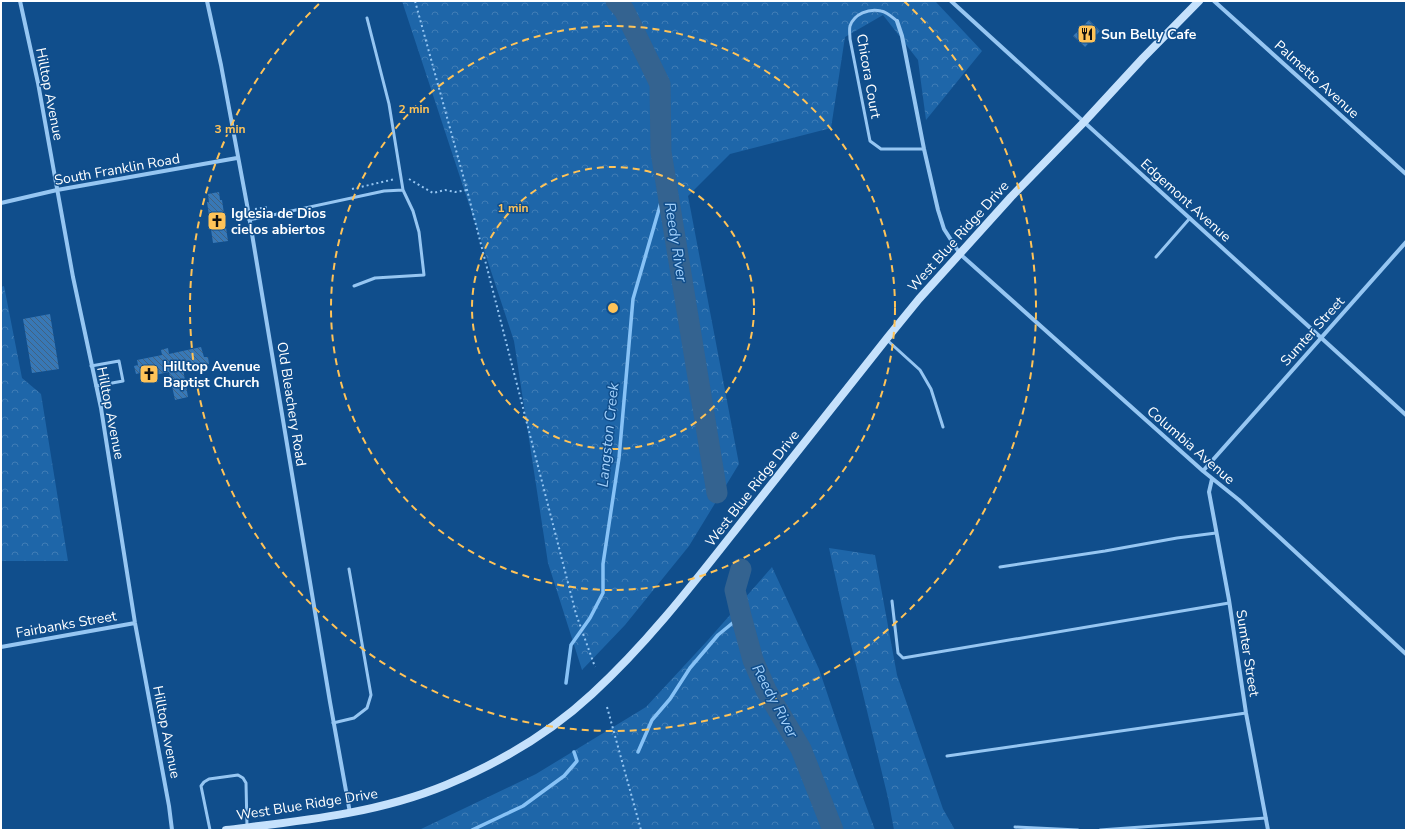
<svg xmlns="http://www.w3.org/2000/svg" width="1407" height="831" font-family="'Nunito Sans',sans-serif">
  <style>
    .forest { fill: url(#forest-crowns) }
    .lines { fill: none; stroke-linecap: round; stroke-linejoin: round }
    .stream { stroke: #87c2f6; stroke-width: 3.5 }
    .river { stroke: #346390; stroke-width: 21 }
    .building { fill: url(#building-back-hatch) }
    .path { stroke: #96c6f2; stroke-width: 2; stroke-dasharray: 2 3; stroke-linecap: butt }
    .service { stroke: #96c6f2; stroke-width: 3 }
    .minor { stroke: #96c6f2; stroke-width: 4 }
    .secondary { stroke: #c5e1fc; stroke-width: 8 }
    .ring { fill: none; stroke: #ffc358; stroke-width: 2; stroke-dasharray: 7 5 }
    .labels { text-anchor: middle; stroke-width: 3; stroke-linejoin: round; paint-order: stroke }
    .poi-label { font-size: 14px; font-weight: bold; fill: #fff; stroke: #104e8c; text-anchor: start }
    .street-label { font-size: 14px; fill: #fff; stroke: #104e8c }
    .water-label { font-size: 15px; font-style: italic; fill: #a2d0fa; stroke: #104e8c }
    .centre { fill: #ffc358; stroke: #104e8c; stroke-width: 2 }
    .ring-label { font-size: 12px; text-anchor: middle; font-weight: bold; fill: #ffc358; stroke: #104e8c; stroke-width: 3; stroke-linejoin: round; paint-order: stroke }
  </style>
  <defs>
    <pattern id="forest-crowns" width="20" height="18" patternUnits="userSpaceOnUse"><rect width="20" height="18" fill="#1e66a9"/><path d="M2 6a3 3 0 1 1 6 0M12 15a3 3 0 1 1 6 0" fill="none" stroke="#407db6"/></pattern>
    <pattern id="building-back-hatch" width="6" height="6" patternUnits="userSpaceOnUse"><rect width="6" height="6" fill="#3878b6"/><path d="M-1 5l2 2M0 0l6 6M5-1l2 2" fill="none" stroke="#426281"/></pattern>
  </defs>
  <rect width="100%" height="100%" fill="#104e8c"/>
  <path class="forest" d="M402 1H935L982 51 926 120 918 60 883 15 845 37 831 128 730 154 688 196 739 464 689 546 625 625 582 670 548 563 514 341Z
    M4 286 22 378 41 394 68 561H1V287Z
    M829 548 875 555 897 675 943 809 955 830H894L888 798 842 607Z
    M772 567 819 669 855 776 875 830H419L536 774 646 707 708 640Z"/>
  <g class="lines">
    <path class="stream" d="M566 683 571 645 590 618 603 593V564L619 458 633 299 666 185
      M638 752 652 720 670 699 690 668 718 635 741 616
      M472 830 523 806 564 776 577 761 574 752"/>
    <path class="river" d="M616 1 624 10 660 84 661 152 717 493
      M741 569 735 590 741 616 753 660 766 690 801 749 833 830"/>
  </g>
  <path class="building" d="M1089 20 1100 31 1085 47 1073 36Z
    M219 192 220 200H222L228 241 213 243 207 202H209L208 194Z
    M50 314 59 369 32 373 23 319Z
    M201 347 204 357H208L209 364 183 369 188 397 175 400 169 372 141 378 140 373 136 374 134 366 138 365 137 360 162 355 161 350 168 348 169 354Z"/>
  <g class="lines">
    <path class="path" d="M415 1 467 190 576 614 595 667
      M409 179 433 193 445 190 455 192 467 190
      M352 189 395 179
      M255 209 268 207
      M607 707 641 830"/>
    <path class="service" d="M367 18 389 104 403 190
      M897 21C892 17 887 12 881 11 869 8 854 14 850 26 849 30 850 35 850 39L870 141 881 149H924
      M249 220 384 191 403 190 413 211 419 232 424 275 375 278 354 286
      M1156 257 1190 218
      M887 340 920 370 931 389 943 427
      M91 366 119 361 123 381 96 386
      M1000 567 1105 551 1177 538 1216 533
      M892 601 898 653 903 658 1229 603
      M333 723 354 718 367 708 371 695 349 569
      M947 756 1246 713
      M1015 827 1078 830
      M210 830 201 786 204 782 209 779 238 775 243 778 246 783 247 827
      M1100 830 1266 818"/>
    <path class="minor" d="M20 1 38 83 73 277 101 408 135 623 169 806 172 830
      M207 1 221 65 248 210 330 702 350 813
      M951 1 1406 415
      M1214 1 1406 174
      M897 21 902 36 924 149 938 210 944 229 960 254 1203 471 1239 500 1406 654
      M1 203 57 190 237 158
      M1203 471 1406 242
      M1212 479 1209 492 1229 600 1246 713 1268 830
      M1 647 135 623"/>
    <path class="secondary" d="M226 830C300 821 376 814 446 785 499 763 550 733 592 694 651 640 699 576 748 514 794 455 841 396 888 337L919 299 1011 197 1084 122 1143 58 1199 1"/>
  </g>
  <g class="ring">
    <circle cx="613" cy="308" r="141"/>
    <circle cx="613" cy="308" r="282"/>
    <path d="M904 1A423 423 0 1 1 322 1"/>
  </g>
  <defs>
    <g id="restaurant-square" transform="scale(1)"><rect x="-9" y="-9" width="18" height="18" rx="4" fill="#ffc358" stroke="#104e8c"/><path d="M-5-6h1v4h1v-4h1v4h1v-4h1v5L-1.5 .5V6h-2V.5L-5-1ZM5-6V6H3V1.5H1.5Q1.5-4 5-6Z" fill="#111"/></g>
    <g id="church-square" transform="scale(1)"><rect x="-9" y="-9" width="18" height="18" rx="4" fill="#ffc358" stroke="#104e8c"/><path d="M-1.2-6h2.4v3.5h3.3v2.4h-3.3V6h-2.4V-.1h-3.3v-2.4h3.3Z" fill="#111"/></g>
  </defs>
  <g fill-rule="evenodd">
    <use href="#restaurant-square" x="1087" y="34"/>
    <use href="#church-square" x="217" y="221"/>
    <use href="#church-square" x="149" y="374"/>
  </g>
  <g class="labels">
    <g class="poi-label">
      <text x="1101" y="39">Sun Belly Cafe</text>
      <text x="231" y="218">Iglesia de Dios<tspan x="231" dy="16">cielos abiertos</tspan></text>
      <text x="163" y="371">Hilltop Avenue<tspan x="163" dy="16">Baptist Church</tspan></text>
    </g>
    <g class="street-label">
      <text transform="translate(869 76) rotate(80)" y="5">Chicora Court</text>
      <text transform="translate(1317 79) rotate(42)" y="5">Palmetto Avenue</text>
      <text transform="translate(50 94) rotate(79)" y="5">Hilltop Avenue</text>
      <text transform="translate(117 169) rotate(-10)" y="5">South Franklin Road</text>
      <text transform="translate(1186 200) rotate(42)" y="5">Edgemont Avenue</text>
      <text transform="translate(958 236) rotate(-48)" y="5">West Blue Ridge Drive</text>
      <text transform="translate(1312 331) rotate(-48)" y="5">Sumter Street</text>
      <text transform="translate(292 404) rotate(81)" y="5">Old Bleachery Road</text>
      <text transform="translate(111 413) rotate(79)" y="5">Hilltop Avenue</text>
      <text transform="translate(1191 445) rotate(41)" y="5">Columbia Avenue</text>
      <text transform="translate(752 488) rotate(-52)" y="5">West Blue Ridge Drive</text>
      <text transform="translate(66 624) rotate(-10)" y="5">Fairbanks Street</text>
      <text transform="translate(1248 653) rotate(81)" y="5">Sumter Street</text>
      <text transform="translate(167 732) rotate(79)" y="5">Hilltop Avenue</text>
      <text transform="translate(307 804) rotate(-9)" y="5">West Blue Ridge Drive</text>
    </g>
    <g class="water-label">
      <text transform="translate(676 242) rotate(81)" y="5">Reedy River</text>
      <text transform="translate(608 435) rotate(-84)" y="5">Langston Creek</text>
      <text transform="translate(775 701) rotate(62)" y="5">Reedy River</text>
    </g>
  </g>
  <circle cx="613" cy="308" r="6" class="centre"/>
  <g class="ring-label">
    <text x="414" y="113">2 min</text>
    <text x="230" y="133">3 min</text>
    <text x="513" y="212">1 min</text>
  </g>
  <rect width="1407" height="831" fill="none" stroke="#ffffff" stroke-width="4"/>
</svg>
